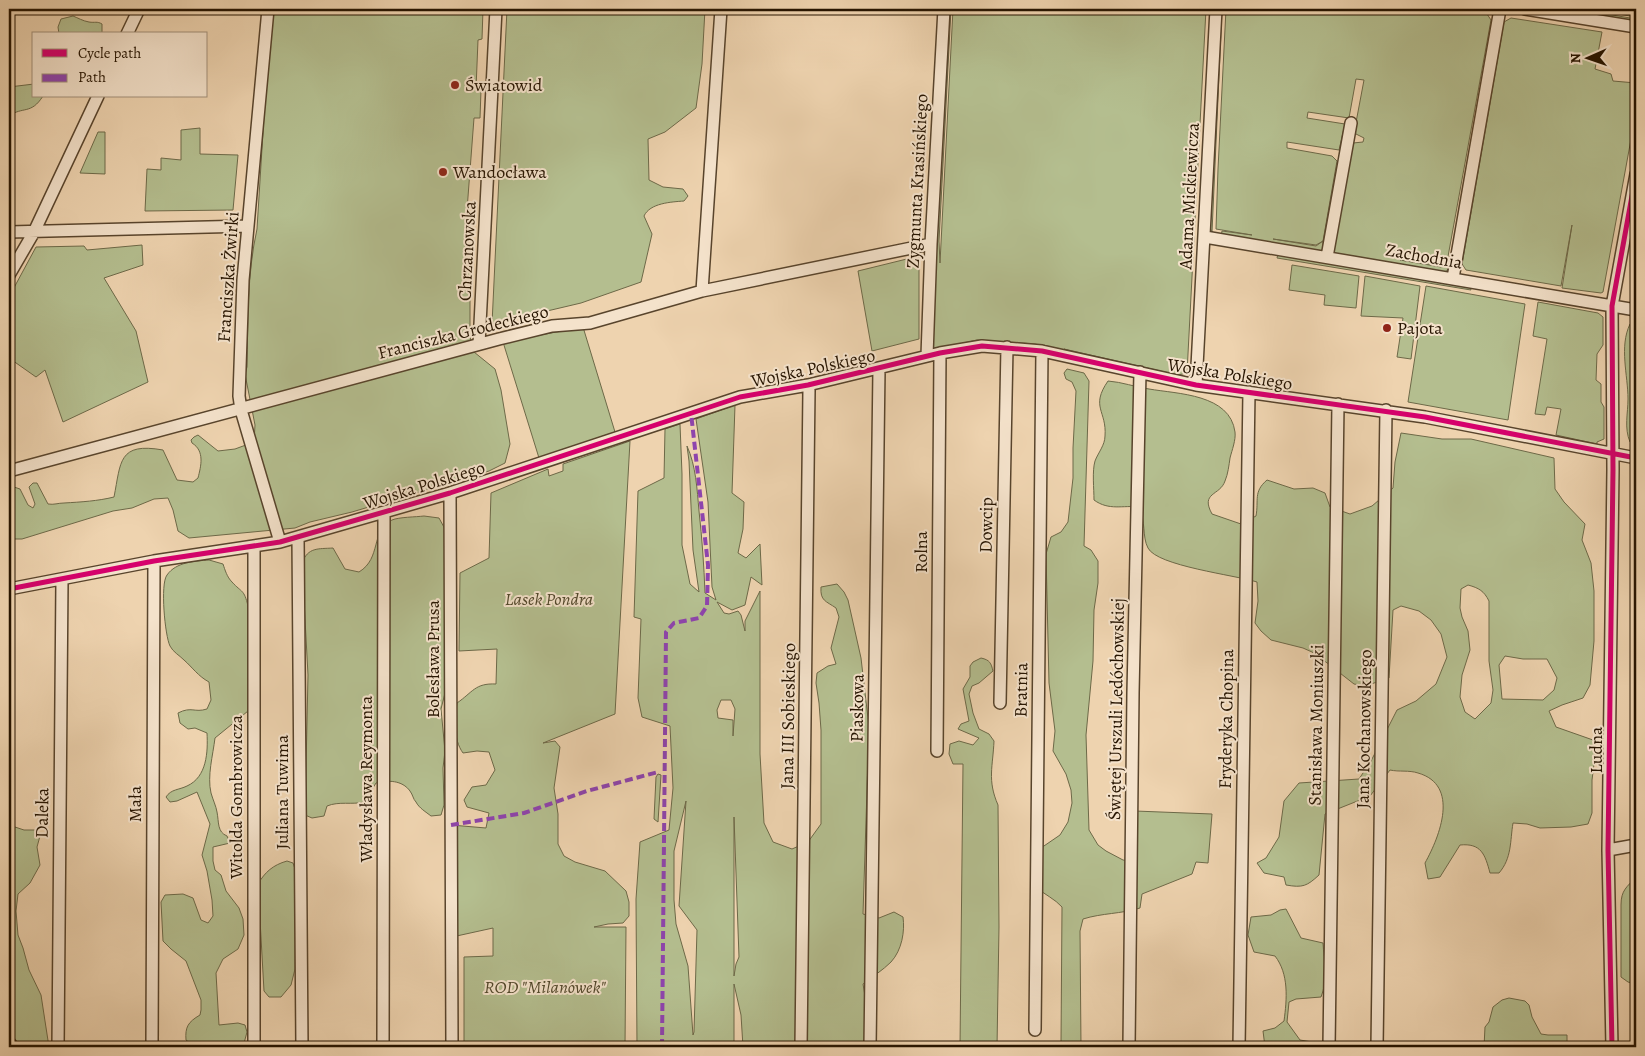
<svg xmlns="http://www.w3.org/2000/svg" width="1645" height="1056" font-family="Alegreya,serif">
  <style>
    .green { fill: #b4be8f; stroke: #6d6948; fill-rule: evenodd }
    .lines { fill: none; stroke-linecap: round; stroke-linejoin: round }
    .street-casing { stroke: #58442c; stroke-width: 14 }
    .street { stroke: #f4e2cb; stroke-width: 11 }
    .quiet { stroke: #8e44ad; stroke-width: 4; stroke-dasharray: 8 4; stroke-linecap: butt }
    .cycleway-casing { stroke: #f4e2cb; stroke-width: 8 }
    .cycleway { stroke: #d6006c; stroke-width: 5 }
    .poi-dot { fill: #8f2418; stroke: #f4e2cb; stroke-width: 2 }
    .labels { text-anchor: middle; stroke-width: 4; stroke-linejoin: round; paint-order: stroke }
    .poi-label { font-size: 18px; fill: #261400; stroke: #f4e2cb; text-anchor: start }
    .street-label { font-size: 18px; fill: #261400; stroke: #f4e2cb }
    .park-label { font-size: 18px; font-style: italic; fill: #51472b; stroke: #f4e2cb }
  </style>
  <rect width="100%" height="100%" fill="#eed3af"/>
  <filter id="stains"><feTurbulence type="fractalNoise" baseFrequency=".004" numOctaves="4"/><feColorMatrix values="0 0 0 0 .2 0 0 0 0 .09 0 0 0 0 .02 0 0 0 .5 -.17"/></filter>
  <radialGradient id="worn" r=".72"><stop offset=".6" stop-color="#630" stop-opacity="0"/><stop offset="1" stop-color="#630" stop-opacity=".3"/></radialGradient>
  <path class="green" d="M274 9H483L482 39 478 40 476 89 481 90 480 118H474L466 223 465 245 468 272H470V337L474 352 495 369 501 390 510 444 505 463 489 471 352 512 310 522 295 528 189 538 178 531 173 510 168 498 154 499 132 508 113 511 22 539H14L9 544V489L14 487 20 489 28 505 33 508 35 504 29 487 33 483H37L48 504C54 505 58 503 64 503 81 502 98 501 114 497 121 462 118 442 163 450L177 480 193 482 198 478C201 466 205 451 192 443L191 440 194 437 198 435 218 451 235 449 254 442 255 425 245 374 247 367C248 321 247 274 257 229L268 51Z
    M507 9H705L702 64 696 108 665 132 648 139 649 180 663 187 683 189 688 196 684 201C671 202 650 203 644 216L652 234 641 282 581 303 492 324Z
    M948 9H951L939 241 940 263 953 9H1206L1187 373 1178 375 1064 349 1092 358 1035 344 977 340 937 349 933 348 932 344Z
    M1221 9H1222L1212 232 1210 228Z
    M1226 9H1459L1487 14 1491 20 1447 262 1441 266 1400 260 1441 267 1448 263 1449 264 1447 271 1443 272 1334 253 1333 252 1353 143 1363 142 1364 138 1354 133 1364 80 1356 79 1349 118 1308 112 1307 118 1345 124 1339 150 1287 142V148L1332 156 1337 161 1323 241 1316 245 1273 239 1316 246 1323 241V249L1318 252 1221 237 1222 231 1252 235 1216 229 1218 169Z
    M1561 9H1577L1636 19V21Z
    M1588 9H1636V17Z
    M73 16C78 18 83 21 89 22 95 23 97 21 102 24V34H59L58 27 61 19Z
    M1511 18 1602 32 1595 69 1611 74 1613 81 1636 83V112L1603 292 1601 293 1562 288 1572 225 1561 286 1466 270 1462 264 1504 22Z
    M34 84V96H43C31 115 23 106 9 116V87Z
    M200 128V154L238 155 233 210 145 211 147 169 161 170V158L181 160V130Z
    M98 132H105V174L80 173Z
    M142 245 143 265 104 278 136 331 148 382 63 422 45 370 36 377 9 358V297L36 247 84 246 87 250Z
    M1278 254 1470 286 1471 290 1277 258Z
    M919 256V339L872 351 858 271Z
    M1292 265 1359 276 1356 308 1324 305 1325 295 1289 290Z
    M1365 276 1420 286 1411 359 1397 357 1403 318 1361 316Z
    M1426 286 1525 304 1508 420 1408 402Z
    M1538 302 1598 313 1603 317V345L1597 354 1596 380 1601 384V402L1604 407V439L1597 442V444L1556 435 1561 409 1547 407 1545 415 1535 414 1547 339 1533 336Z
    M1636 322V443L1630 442C1624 428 1628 413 1628 399 1628 375 1619 347 1630 324Z
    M583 327 615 432 539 458 503 342Z
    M1067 369 1084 373 1089 381 1084 546 1091 550 1098 561V583L1094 610 1093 661 1086 735 1089 830 1098 845 1106 851 1123 860 1135 862V811L1212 814 1208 863 1196 862 1192 874 1142 894 1140 908C1121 914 1102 913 1083 919L1080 931 1081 1047H1059L1061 1043 1062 907C1055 899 1045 895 1036 887L1041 848 1060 835 1068 822 1072 803 1071 790 1066 774 1053 751 1055 731 1049 683 1046 554 1051 537 1061 532 1068 522 1073 478V448L1076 391 1072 382 1066 379 1064 373Z
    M1108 381C1122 382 1135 387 1149 389 1178 394 1230 394 1235 432 1236 440 1232 450 1230 458 1229 465 1228 474 1225 481 1220 496 1200 492 1212 514L1241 524 1256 516C1259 500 1253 492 1267 480L1294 489 1313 488 1325 493 1330 507 1350 514 1372 506 1393 488 1395 462 1401 433 1442 439H1471L1554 458 1555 489 1564 502 1585 524 1582 540 1591 563 1594 591V641L1590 685 1583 698 1562 705 1549 711 1556 727 1593 740 1595 756 1592 780V813L1588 824 1571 827 1540 828 1527 824 1513 823C1510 841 1512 858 1499 873H1490C1485 854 1481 843 1460 845L1440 877 1428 879 1425 863C1440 836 1460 785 1418 773 1409 770 1399 772 1390 770L1370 796 1325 814 1319 875C1307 886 1303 888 1286 885L1284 877 1264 873 1257 863 1266 858 1279 837 1284 801 1299 783 1359 779 1371 761 1397 710 1416 701 1436 684 1447 657 1441 634 1431 620 1419 611 1401 606 1393 610 1389 678 1365 686 1354 684 1322 659 1312 652 1303 648 1271 640 1261 631 1255 623 1258 601 1257 582C1235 575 1157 566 1148 548 1142 537 1146 521 1139 507 1123 505 1109 511 1094 500 1094 489 1092 471 1095 461 1098 453 1105 445 1105 436 1107 411 1090 407 1108 381ZM1468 585C1479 588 1484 591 1489 601V661L1493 690 1491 703 1475 719 1465 712 1460 697 1462 675 1470 650 1468 631 1462 617 1460 608 1461 589ZM1505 656 1523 659H1547L1557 678 1554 690 1543 700 1502 699 1499 665Z
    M735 405 732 493 744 502 743 529 738 553 746 558 760 544 762 585 751 577 745 605 732 610 717 602 724 613 729 614 738 611 741 615 745 631V621L760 591V754L764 823 773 842 792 849 808 842 821 824V730L819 703 816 683 817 673 828 666 836 664 831 648 839 617 836 608C826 601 820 601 821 587L837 584 844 592 848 600 861 658 869 727 863 914 879 918 894 912 903 917C905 931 902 950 891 962 883 970 872 977 863 984L866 1002V1047H743L741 1015 734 984V1047H637L636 899 640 842 669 830 673 788 670 726 642 717 638 698 641 619 634 617 638 491 664 478 665 429 680 424 682 474V545L690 584 699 592 693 550 689 461 687 446C696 466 697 489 699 511 702 538 704 566 705 593L716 600 712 587 708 502 696 419ZM721 700H731L735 709 733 736V720L718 718 717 710ZM686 801 679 906 697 930 694 1032 693 1035 688 966 676 924 674 900V851ZM734 817 739 957 736 964 734 976Z
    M630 441 615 714 543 743 555 741 560 747 554 788 558 814V844L564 856 575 862 605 871 626 891 629 902V916L623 923 608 924 594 927H626L625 1047H464V957L493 956V928L452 937 451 825 486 828 489 813 467 807 464 800 472 787 486 785 495 770 489 752 477 751 463 753C453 739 455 720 457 703 473 692 475 683 496 684L497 649 459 651 460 573 489 558 491 493 548 469 549 476 563 471V464Z
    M424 516 439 518 445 529 447 558 445 584 447 685 441 709 445 751 443 768 444 805 441 815 431 816C426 812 419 808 416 802 413 799 413 795 410 791 402 780 388 780 376 783L364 802C352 805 339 801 327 806L324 816 312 818 305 815 308 675 302 563C308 547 318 549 333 548L345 569 359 572C382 558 370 531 392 520 399 517 416 517 424 516Z
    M209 560 223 564C225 570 227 577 232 582 242 593 244 589 248 606L249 670 248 711 215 738C213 755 207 776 211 793 213 800 216 806 217 812 219 822 217 832 227 836L230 843 213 847V861L215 870 221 875 226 891 239 908 243 919 244 935 238 949 223 959 216 973 219 1025 238 1023 245 1025 247 1032 243 1047 194 1046 186 1040C185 1027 188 1022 200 1015L201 1010V1000L186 961 171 949 163 941 161 902 165 895 183 894 193 898 201 920 208 923 213 916 212 900 207 871 202 855 210 824 197 792 177 801 170 802 166 797C171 789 179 790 187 786 207 777 208 752 207 733L195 728 188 729 180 723 178 713C192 706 194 713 207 709L211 700 209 682C198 676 193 668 184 660 179 655 173 652 170 646 165 636 160 584 167 575 176 562 195 561 209 560Z
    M981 658C990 660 991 663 993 671L979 683 972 686 969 694 973 713 979 729 989 734 994 741C993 766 987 780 998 805L999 927 997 1047H960L963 764H953L949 754 950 744 959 741 973 745 979 738 958 729 961 724 969 721 963 689 970 677V666L973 662Z
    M658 774 661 775 658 822 654 819 656 777Z
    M9 825 24 830H35L40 836 37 847 40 865 30 883 18 894 16 911 18 935 23 948 29 970 41 995 49 1047H9Z
    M287 861 293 863 297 875 295 902V969L291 985 281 997H269L264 991 258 884C265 872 273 865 287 861Z
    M1636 877V984L1628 982 1621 977V905C1621 890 1627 887 1636 877Z
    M1286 909 1301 938 1323 943C1324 961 1328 980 1321 997L1296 999 1289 1002 1287 1022 1300 1040 1312 1042 1315 1047H1265L1263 1031 1275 1028 1284 1021C1287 999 1289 974 1275 956L1254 952 1248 935 1251 917 1271 915 1280 910Z
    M1509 998 1525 1001 1529 1005 1532 1017 1541 1034 1548 1035H1567V1041L1563 1047H1484L1485 1027 1489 1022 1493 1007 1502 1000Z"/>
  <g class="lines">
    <g class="street-casing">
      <path id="street" d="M268 9 243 280 239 396 241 410 280 542
        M1525 9 1636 27
        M127 34 139 9
        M9 232 248 226
        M1205 237 1636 310
        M1327 257 1351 123
        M9 275 34 232 98 96
        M1453 278 1500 9
        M702 291 721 9
        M479 344 496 9
        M927 356 931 244 944 9
        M1196 385 1216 9
        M9 471 499 339 552 326 590 323 702 291 931 244
        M450 493 452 1047
        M298 537 302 1047
        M254 546V1047
        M9 589 154 561 280 542 450 493 740 397 808 385 940 353 982 346 1042 351 1196 385 1425 417 1636 458
        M1000 703 1007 347
        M937 751 940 353
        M1608 850 1636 845
        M1035 1030 1042 351
        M9 1042 13 1047
        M58 1047 62 580
        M152 1047 154 561
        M383 1047 384 512
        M801 1047 809 390 808 385
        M870 1047 879 369
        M1129 1047 1133 693 1140 372
        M1239 1047 1249 392
        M1329 1047 1338 404
        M1377 1047 1386 410
        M1612 1047 1608 850 1613 470 1612 306 1636 174"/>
    </g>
    <use href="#street" class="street"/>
    <path class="quiet" d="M451 825 524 813 587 791 658 772
      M662 1047 666 632 674 623 699 618 707 606 708 565 691 413"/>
    <g class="cycleway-casing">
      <path id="cycleway" d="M9 589 154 561 280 542 450 493 740 397 808 385 940 353 982 346 1042 351 1196 385 1425 417 1636 458
        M1612 1047 1608 850 1613 470 1612 306 1636 174"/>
    </g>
    <use href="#cycleway" class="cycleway"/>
  </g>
  <g class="poi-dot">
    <circle cx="455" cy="85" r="5"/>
    <circle cx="443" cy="172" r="5"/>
    <circle cx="1387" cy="328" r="5"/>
  </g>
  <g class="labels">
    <g class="poi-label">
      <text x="465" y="91">Światowid</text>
      <text x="453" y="178">Wandocława</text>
      <text x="1397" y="334">Pajota</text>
    </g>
    <g class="street-label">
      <text transform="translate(917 181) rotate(-87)" y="6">Zygmunta Krasińskiego</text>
      <text transform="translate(1189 196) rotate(-87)" y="6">Adama Mickiewicza</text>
      <text transform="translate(467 251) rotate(-87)" y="6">Chrzanowska</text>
      <text transform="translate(1424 256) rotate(10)" y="6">Zachodnia</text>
      <text transform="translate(228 277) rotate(-86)" y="6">Franciszka Żwirki</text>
      <text transform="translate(463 332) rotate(-14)" y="6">Franciszka Grodeckiego</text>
      <text transform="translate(813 368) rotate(-12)" y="6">Wojska Polskiego</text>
      <text transform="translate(1230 374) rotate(9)" y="6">Wojska Polskiego</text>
      <text transform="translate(424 485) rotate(-17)" y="6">Wojska Polskiego</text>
      <text transform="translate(986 525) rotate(-89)" y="6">Dowcip</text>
      <text transform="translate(921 552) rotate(-90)" y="6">Rolna</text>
      <text transform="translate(433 659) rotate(-90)" y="6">Bolesława Prusa</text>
      <text transform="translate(1021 690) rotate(-89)" y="6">Bratnia</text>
      <text transform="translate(857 708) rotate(-89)" y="6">Piaskowa</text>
      <text transform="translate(1116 709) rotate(-89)" y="6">Świętej Urszuli Ledóchowskiej</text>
      <text transform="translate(788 716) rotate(-89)" y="6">Jana III Sobieskiego</text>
      <text transform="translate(1226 719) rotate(-89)" y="6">Fryderyka Chopina</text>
      <text transform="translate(1316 725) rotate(-89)" y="6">Stanisława Moniuszki</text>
      <text transform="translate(1364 729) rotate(-89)" y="6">Jana Kochanowskiego</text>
      <text transform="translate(1596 750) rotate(-90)" y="6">Ludna</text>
      <text transform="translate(366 779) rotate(-90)" y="6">Władysława Reymonta</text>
      <text transform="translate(282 792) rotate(-90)" y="6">Juliana Tuwima</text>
      <text transform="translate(236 797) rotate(-90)" y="6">Witolda Gombrowicza</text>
      <text transform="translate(135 804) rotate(-90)" y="6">Mała</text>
      <text transform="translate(42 813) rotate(-89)" y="6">Daleka</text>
    </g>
    <g class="park-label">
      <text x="549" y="605">Lasek Pondra</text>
      <text x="545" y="993">ROD "Milanówek"</text>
    </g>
  </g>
  <rect width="1645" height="1056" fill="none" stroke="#eed3af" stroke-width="30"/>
  <rect x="10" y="10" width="1625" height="1036" fill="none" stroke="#261400" stroke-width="2.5"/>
  <rect x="15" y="15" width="1615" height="1026" fill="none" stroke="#261400"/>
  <rect x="32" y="32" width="175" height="65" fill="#f4e2cb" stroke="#a2907a"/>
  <rect x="42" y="49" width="25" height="8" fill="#d6006c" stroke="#a2907a"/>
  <text x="78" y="58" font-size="15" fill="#261400">Cycle path</text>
  <rect x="42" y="74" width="25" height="8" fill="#8e44ad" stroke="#a2907a"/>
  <text x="78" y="82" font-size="15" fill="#261400">Path</text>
  <g transform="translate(1588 58) rotate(268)" stroke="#f4e2cb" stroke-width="4" paint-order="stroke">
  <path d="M0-4L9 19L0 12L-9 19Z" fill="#261400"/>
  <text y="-8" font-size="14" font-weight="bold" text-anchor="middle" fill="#261400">N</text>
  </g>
  <rect width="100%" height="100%" filter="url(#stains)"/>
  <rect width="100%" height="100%" fill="url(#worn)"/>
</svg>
